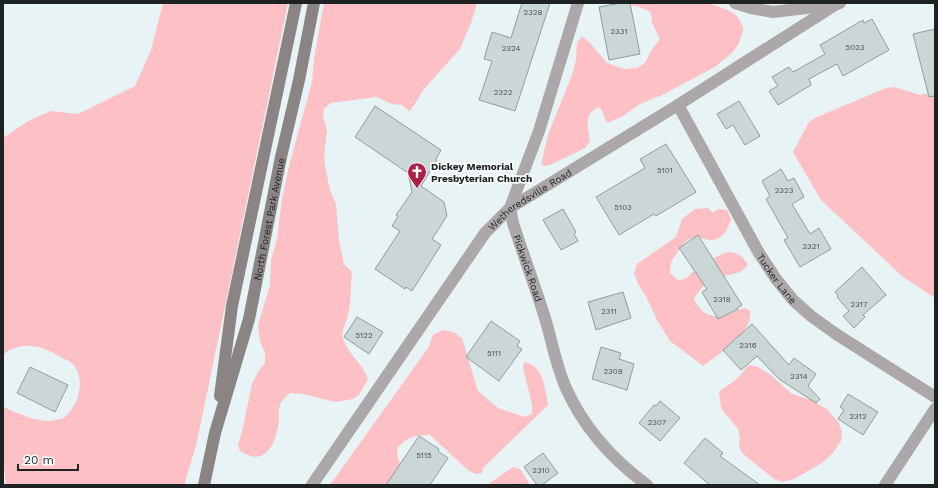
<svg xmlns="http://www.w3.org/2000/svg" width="938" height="488" font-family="'Work Sans',sans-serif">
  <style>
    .green { fill: #fdc0c5 }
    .building { fill: #cbd7d7; stroke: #919c9d }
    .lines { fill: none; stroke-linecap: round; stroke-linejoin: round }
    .street { stroke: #aca7a8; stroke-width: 12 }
    .secondary { stroke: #8b8485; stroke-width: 12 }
    .labels { text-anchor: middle; stroke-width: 3.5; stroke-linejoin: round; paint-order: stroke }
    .number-label { font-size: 8px; fill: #494f4f }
    .poi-label { font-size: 10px; font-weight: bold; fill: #1e2222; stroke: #faffff; text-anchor: start }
    .street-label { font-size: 10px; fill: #1e2222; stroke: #faffff }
  </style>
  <rect width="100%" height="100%" fill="#e7f3f4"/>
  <path class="green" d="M163 3H288L196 446 186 478 185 485H6L3 457V407C18 413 34 421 50 421 54 420 62 419 65 417 79 405 86 379 73 364 70 361 65 359 62 358 44 346 21 339 3 355V138L28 121 51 111 78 114 135 86 151 50Z
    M324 3H477L471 23 460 49 424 89 411 110 409 111 402 105 392 104 377 97 331 103 324 109 323 116 327 130 324 157 326 171 330 190 336 204 339 240 344 264 352 272C350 287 352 304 347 318 345 325 341 332 343 339 348 354 363 364 368 379L359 395 353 399 335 402 303 394 290 393C287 396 281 401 280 405 278 410 279 416 279 421 276 444 265 468 240 451L238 445 242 432 252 384 258 372 265 363V353L260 342 258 325 270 285 271 260 277 239 282 199 289 166 312 82 314 58Z
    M616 3H708L728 10 737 16 743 27V31L739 43 733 52 715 67 662 95 640 104 623 116 608 123C603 118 604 111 599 107 583 114 588 126 590 141L585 148 550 165 544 166 541 164 549 132 572 75 576 60 577 43 582 36 591 44 607 63 624 69 637 68 645 63 652 49 660 39 652 23 651 12 636 6Z
    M895 87 920 95 935 92V298L903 277 821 200 793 152 809 122 817 117 886 88Z
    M708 208 713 213 718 209 727 210 731 219C728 228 724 240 711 240 704 240 697 235 690 239 684 241 681 248 677 253 672 260 670 263 670 273L678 280C689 280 691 272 698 266 701 264 706 262 710 260 726 251 736 247 748 264 740 278 723 273 711 280 704 284 698 292 694 299 699 312 713 320 727 315 730 314 732 311 735 310 738 309 742 309 745 308L750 311C753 334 719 354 703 366L670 341 657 320 646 296 638 284 634 273 637 264 676 237 682 219 695 209Z
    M443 330 453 332 462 338 478 391 498 408 525 417 532 414V405L523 367 524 362C544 365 545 389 548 405L483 468 482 473 476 474 469 471 430 435C414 435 409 437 397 448L398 459 402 466 424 482 436 485H330L428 348 433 335Z
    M750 365 758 367 771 375 792 394 811 400 827 409 839 423 842 432 841 441 833 453 822 463 794 479 782 482 774 479 742 453 739 446 740 438 738 429 721 408 719 392C728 384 741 379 746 367Z
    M513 467 521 470 530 485H487Z"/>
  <path class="building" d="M522 3H550L515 111 479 100 492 61 484 59 492 32 511 38Z
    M621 3H630L640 54 609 60 599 7Z
    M872 19 889 50 843 76 837 64 809 79 811 85 778 105 769 91 778 86 772 77 789 67 793 72 825 54 820 45 863 20 864 23Z
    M935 29V96L929 97 913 34Z
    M739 101 760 136 745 145 733 125 726 129 717 114Z
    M375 106 441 150 436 159 437 160 421 186 444 202 447 216 432 239 441 245 412 291 406 287 405 289 375 269 400 231 392 226 398 216 396 215 412 192 408 173 355 137Z
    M666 144 696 192 656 216 654 214 619 235 596 197 645 168 640 159Z
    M781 169 788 181 794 178 804 197 792 204 810 234 819 228 831 249 800 267 784 240 788 238 766 199 770 196 762 181Z
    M563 209 576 232 574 234 578 241 561 250 543 220Z
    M698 235 742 305 737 308 738 309 718 319 702 292 707 289 679 248Z
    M862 267 886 295 863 315 865 317 854 328 843 316 849 311 837 297 838 296 835 292Z
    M623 292 631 318 596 330 588 302Z
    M357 317 383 332 369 354 344 337Z
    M491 321 520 341 517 346 522 349 499 381 466 357Z
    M752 324 789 365 794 358 816 374 808 386 820 399 816 403 779 379 757 356 741 370 723 350Z
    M601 347 621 353 619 359 634 364 627 390 592 379Z
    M30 367 68 385 55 412 17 393Z
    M848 394 878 412 863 435 838 419 844 410 840 407Z
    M660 401 680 418 660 441 639 423 654 405 656 406Z
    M419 436 439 449 438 451 448 458 430 485H386Z
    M705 438 723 453 720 456 760 485H710L684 463Z
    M543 453 558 473 542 485H537L524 467Z"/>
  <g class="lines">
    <g class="street">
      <path id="s1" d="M578 3 539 131 510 208 513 223C523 254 535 286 545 318 552 341 556 366 566 388 584 429 612 459 647 485"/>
      <path d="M735 3 751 8 773 12 831 5"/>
      <path id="s2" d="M678 105 759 253 776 279 793 300 811 316 836 334 935 397"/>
      <path id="s3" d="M312 485 485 233 510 208 678 105 835 5 840 3"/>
      <path d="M885 485 935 409"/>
    </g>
    <g class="secondary">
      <path d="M220 396 232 306 296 3"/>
      <path id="s4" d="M204 485 215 433 249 319 281 157 299 80 314 3"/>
    </g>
  </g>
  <defs>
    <g id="church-pin" transform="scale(1)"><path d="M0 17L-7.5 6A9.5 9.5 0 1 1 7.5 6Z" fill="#b01e45" stroke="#faffff"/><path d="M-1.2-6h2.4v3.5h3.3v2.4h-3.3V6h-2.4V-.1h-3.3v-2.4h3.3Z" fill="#fff"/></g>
  </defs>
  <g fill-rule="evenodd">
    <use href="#church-pin" x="417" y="172"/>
  </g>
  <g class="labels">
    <g class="number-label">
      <text x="533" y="15">2328</text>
      <text x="619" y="34">2331</text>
      <text x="855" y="50">5023</text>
      <text x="511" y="51">2324</text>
      <text x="503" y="95">2322</text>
      <text x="665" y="173">5101</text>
      <text x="784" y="193">2323</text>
      <text x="623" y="210">5103</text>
      <text x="811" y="249">2321</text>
      <text x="722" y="302">2318</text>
      <text x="859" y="307">2317</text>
      <text x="609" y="314">2311</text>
      <text x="364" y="338">5122</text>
      <text x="748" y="348">2316</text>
      <text x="494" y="356">5111</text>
      <text x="613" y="374">2309</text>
      <text x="799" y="379">2314</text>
      <text x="858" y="419">2312</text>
      <text x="657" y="425">2307</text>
      <text x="424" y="458">5115</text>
      <text x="541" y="473">2310</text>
    </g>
    <g class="poi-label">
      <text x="431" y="170">Dickey Memorial<tspan x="431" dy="12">Presbyterian Church</tspan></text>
    </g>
    <g class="street-label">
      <text dy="4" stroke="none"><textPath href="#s3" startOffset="362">Wetheredsville Road</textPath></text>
      <text dy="4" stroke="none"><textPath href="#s4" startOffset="274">North Forest Park Avenue</textPath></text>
      <text dy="4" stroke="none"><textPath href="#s1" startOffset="279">Pickwick Road</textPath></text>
      <text dy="4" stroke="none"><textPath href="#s2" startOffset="200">Tucker Lane</textPath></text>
    </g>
  </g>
  <rect width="938" height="488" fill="none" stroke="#1e2222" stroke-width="8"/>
  <path d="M18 464v6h60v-6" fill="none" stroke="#1e2222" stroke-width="2"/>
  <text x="24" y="464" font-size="12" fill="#1e2222" stroke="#faffff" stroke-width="3" paint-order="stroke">20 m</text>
</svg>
